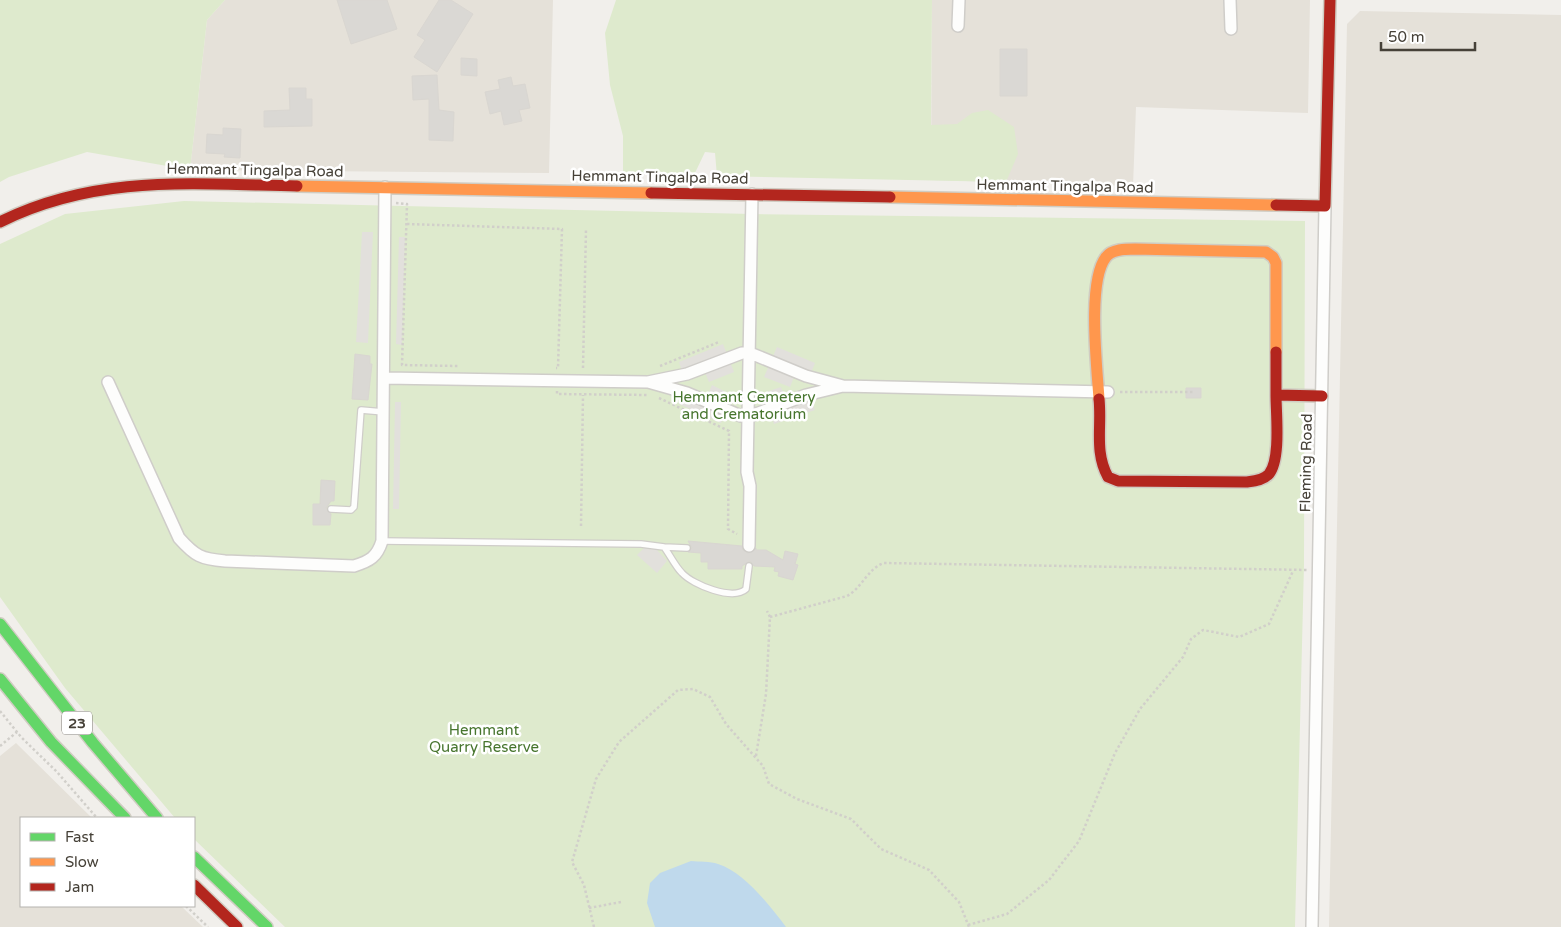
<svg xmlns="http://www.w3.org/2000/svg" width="1561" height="927" font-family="'Varela Round',sans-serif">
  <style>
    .residential { fill: #e5e1d9 }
    .green { fill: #deeacd }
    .parking { fill: #e2e0dc }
    .water { fill: #bfd9ec }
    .building { fill: #dad8d4; stroke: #d9d6d1 }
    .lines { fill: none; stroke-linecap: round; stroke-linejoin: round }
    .lane-casing { stroke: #cfcdc9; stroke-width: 8 }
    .street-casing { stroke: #cfcdc9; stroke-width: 14 }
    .fast-casing { stroke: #d0ccc2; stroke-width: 14 }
    .slow-casing { stroke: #d0ccc2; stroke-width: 14 }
    .jam-casing { stroke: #d0ccc2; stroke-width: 14 }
    .path { stroke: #d1cfca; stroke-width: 2.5; stroke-dasharray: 2.5 2.5; stroke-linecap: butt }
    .lane { stroke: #fdfdfc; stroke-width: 5.5 }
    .street { stroke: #fdfdfc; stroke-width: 11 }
    .fast { stroke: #63d668; stroke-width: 11 }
    .slow { stroke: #ff974d; stroke-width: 11 }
    .jam { stroke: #b3261e; stroke-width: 11 }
    .labels { text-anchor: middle; stroke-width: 5; stroke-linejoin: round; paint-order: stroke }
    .shield { fill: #fff; stroke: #7e7a74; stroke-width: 1 }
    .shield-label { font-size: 14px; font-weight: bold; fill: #464138 }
    .street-label { font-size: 15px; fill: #464138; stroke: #fff }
    .park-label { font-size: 15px; fill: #47752e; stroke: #fff }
  </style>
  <rect width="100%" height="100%" fill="#f1efeb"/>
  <path class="residential" d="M225 0H553L549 173 190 170 207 20Z
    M932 0H1310L1308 113 1136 107 1133 186 931 180Z
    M1360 11 1561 15V927H1329L1347 24Z
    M16 743 92 818H21V906H181L203 927H0V756Z"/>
  <path class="green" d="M0 0H225L207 20 190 170 87 152 9 177 0 182Z
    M616 0H932L931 125 957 124 972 113 988 110 1014 127 1018 154 1006 182 717 176 715 153 705 152 694 175 623 173V136L610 85 605 33Z
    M184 201 752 214 1305 221 1304 564 1295 927H285L194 839V818H175L65 688 0 597V244L65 214Z"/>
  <path class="parking" d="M362 232H373L368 343 356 342Z
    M399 237H405L402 345 396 344Z
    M723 344 734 372 709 382 701 363 682 371 679 362Z
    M777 347 815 363 811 373 798 367 790 387 764 377Z
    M712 385 734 396 721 423 679 404 682 396 703 405Z
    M781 387 788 407 811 398 815 410 774 424 763 393Z
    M395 402H401L399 509H393Z
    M645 547 657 550 667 561 657 573 637 555Z"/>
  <path class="water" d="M691 861C699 862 710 861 718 864 744 872 770 906 786 927H655L647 903 650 883 660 873Z"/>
  <path class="building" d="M337 0H387L397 29 351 44Z
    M439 0H451L473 14 437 72 414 57 425 40 417 35Z
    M1000 49H1027V96H1000Z
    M461 58 477 59V76L461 75Z
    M437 75 439 110 454 112 453 141 429 140V99L413 100 412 76Z
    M511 77 513 86 525 84 530 108 519 110 522 121 504 125 501 111 490 114 485 92 500 89 498 80Z
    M289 88H306V99H312V126L264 127V111L290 110Z
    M223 128 241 129 240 158 224 157 225 154 206 153 207 134 223 135Z
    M355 354 370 356V364H372L368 400 352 399Z
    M1186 388H1201V398H1186Z
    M321 480 335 481 334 501H331L326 508 331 514 330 525H313V504H320Z
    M688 541 742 546 743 550 748 553 756 548V550H766L783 560 785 551 798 554 795 564 798 565 793 580 778 576 779 572 774 571 775 567 754 566 750 561 742 566V569H708V562H701V553L688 552 692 548Z"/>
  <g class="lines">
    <g class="lane-casing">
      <path id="lane" d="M331 509 351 510 354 507 361 410 384 412
        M382 541 641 544 664 547
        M687 548 664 547C670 555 675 566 682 573 693 585 733 601 746 589L749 566"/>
    </g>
    <g class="street-casing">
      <path id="street" d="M1230 0 1231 29
        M958 26 959 0
        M384 378 648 382
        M108 382 179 538C195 556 201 559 225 561L354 566C370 561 377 557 382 541L385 187
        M843 386 806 395 748 417 741 416 687 393 648 382 687 374 742 353H750L806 376 843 386 1108 392
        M749 546 750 486 747 472 752 194
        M1312 927 1325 206"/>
    </g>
    <g class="fast-casing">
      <path id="fast" d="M0 624 93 743 157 818
        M0 679 51 742 125 818
        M194 857 267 927"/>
    </g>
    <g class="slow-casing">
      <path id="slow" d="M297 186 651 193
        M890 197 1276 205
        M1099 399C1097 367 1087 281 1106 257 1112 249 1126 249 1135 249L1266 252 1273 257 1276 263V352"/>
    </g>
    <g class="jam-casing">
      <path id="jam" d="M651 193 890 197
        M1276 205 1325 206 1330 0
        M0 222C96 174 193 184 297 186
        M1276 352V395L1322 396
        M1099 399C1102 426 1094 452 1108 477L1118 481 1247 482C1254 481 1264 480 1269 474 1281 459 1276 414 1276 395
        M194 885 237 927"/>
    </g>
    <path class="path" d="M396 203 407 204 402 365 458 366
      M407 224 562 229 558 368H556
      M660 366 719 342
      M583 368 586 229
      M557 391V394L649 395
      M1120 392H1194
      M659 398 729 431 728 529 737 534
      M581 526 583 395
      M770 617 847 596C862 588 868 568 884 563L1307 570
      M0 711 21 737 57 772 97 818
      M0 746 17 732
      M756 756 766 694 770 617 767 611
      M186 906 208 927
      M589 908 621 902
      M968 925 1007 914 1049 880 1079 841 1115 753 1140 709 1183 657 1191 639 1203 630 1239 637 1269 624 1293 571
      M594 927 584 885 572 862 596 779 619 742 678 690 693 689 710 697 726 724 763 766 769 784 797 799 851 819 881 849 929 870 959 902 969 927"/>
    <use href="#lane" class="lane"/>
    <use href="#street" class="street"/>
    <use href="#fast" class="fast"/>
    <use href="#slow" class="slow"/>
    <use href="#jam" class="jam"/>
  </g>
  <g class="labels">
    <rect class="shield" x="62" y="711.5" width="30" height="23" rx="4"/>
    <g class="shield-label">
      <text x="77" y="728">23</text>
    </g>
    <g class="street-label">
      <text transform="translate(255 170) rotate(1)" y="5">Hemmant Tingalpa Road</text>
      <text transform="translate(660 177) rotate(1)" y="5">Hemmant Tingalpa Road</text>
      <text transform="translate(1065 186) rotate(1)" y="5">Hemmant Tingalpa Road</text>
      <text transform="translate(1306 463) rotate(-89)" y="5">Fleming Road</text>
    </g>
    <g class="park-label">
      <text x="744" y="402">Hemmant Cemetery<tspan x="744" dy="17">and Crematorium</tspan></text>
      <text x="484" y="735">Hemmant<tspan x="484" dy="17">Quarry Reserve</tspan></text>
    </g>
  </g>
  <rect x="20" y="817" width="175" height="90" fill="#ffffff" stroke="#b5b3af"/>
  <rect x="30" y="833" width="25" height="8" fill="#63d668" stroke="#b5b3af"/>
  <text x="65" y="842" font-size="15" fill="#464138">Fast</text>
  <rect x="30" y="858" width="25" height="8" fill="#ff974d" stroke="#b5b3af"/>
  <text x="65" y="867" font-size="15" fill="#464138">Slow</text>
  <rect x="30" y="883" width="25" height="8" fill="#b3261e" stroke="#b5b3af"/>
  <text x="65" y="892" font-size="15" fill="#464138">Jam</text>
  <path d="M1381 42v8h94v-8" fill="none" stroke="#464138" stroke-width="2.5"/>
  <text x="1388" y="42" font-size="15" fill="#464138" stroke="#ffffff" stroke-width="4" paint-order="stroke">50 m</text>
</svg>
